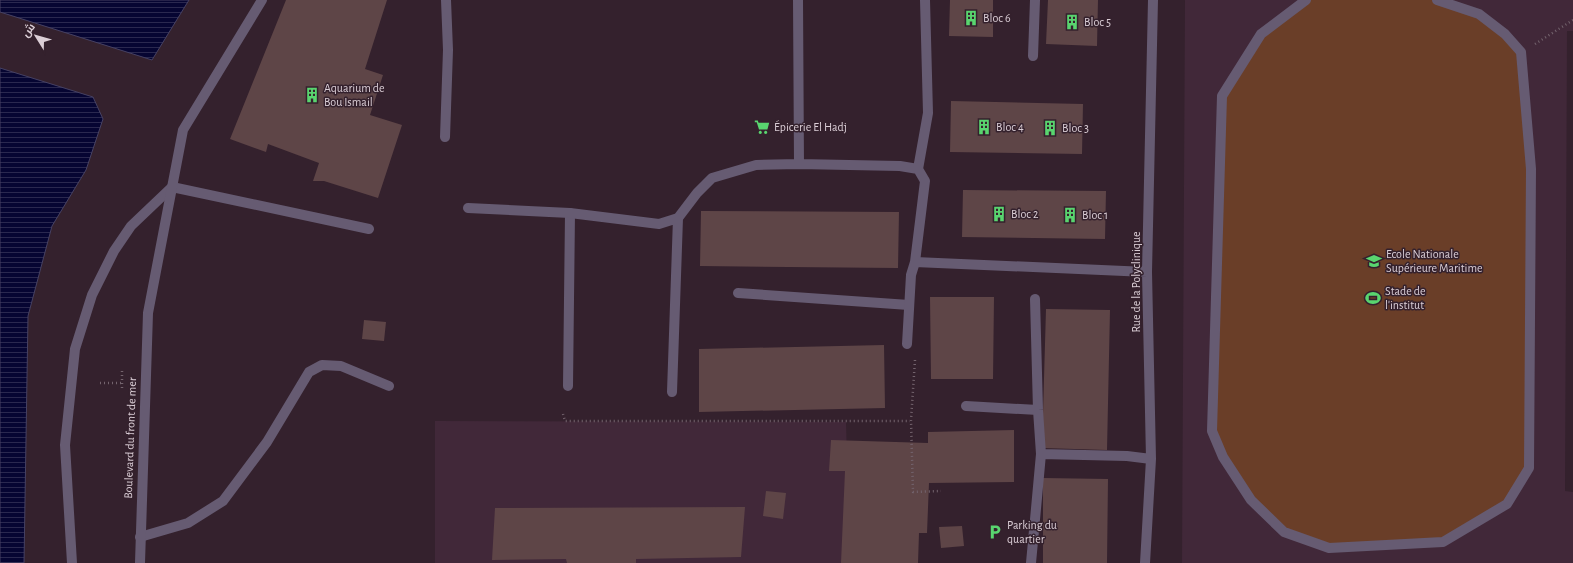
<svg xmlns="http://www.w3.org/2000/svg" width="1573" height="563" font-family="'Alegreya Sans',Cairo,sans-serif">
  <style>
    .built { fill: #412839 }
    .green { fill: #6a3e28 }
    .water { fill: url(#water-rules); stroke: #464163 }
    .building { fill: #5e4547 }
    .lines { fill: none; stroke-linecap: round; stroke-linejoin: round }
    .path { stroke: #73636d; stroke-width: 2.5; stroke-dasharray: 1 3; stroke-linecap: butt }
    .lane { stroke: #665b72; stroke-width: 10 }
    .street { stroke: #665b72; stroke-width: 10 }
    .labels { text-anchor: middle; stroke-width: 3; stroke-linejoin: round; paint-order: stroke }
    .poi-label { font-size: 12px; fill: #dbced6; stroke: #34212d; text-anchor: start }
    .street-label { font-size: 12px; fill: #dbced6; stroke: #34212d }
  </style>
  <defs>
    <pattern id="water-rules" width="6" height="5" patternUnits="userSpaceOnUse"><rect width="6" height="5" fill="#060532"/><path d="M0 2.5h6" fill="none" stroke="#2a284f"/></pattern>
  </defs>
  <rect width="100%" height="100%" fill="#34212d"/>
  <path class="built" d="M1185 0H1573V31H1567L1565 491 1573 492V563H1182Z
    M435 421 846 422 850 563H435Z"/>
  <path class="green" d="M1305 0H1437L1479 14 1521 52 1531 169 1529 468 1507 504 1443 542 1330 548 1284 532 1251 500 1212 431 1222 96 1261 34Z"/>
  <path class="water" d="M0 0H189L152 60 0 12Z
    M0 68 93 97 103 119 86 170 52 226 28 316 24 563H0Z"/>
  <path class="building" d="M286 0H387L365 69 383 75 370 115 402 125 378 198 324 181H313L319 163 268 144 266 152 230 139Z
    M950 0H993V37L949 36Z
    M1048 0H1098L1097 46 1046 44Z
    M951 101 1083 104 1082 154 950 152Z
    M963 190 1106 191 1105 239 962 237Z
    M701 211 899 212 898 268 700 266Z
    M930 297H994L993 379H931Z
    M1046 309 1110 310 1107 450 1042 448Z
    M364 320 386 322 384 341 362 339Z
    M884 345 885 408 699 412V349Z
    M1014 430V482L929 483 927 533H919L918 563H841L845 471H829L831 440 928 443V432Z
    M1043 478 1108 479 1107 563H1043Z
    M766 491 786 493 783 519 763 516Z
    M745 507 741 557 636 559V563H567L566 559 492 560 495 508Z
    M962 526 964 546 941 548 939 527Z"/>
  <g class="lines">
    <path class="path" d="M1535 44 1573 20
      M915 360 911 420 913 492 941 491
      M100 383H122
      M122 388V369
      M563 414 565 421H910"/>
    <path class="lane" d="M445 137 448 50 446 0
      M738 293 909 305
      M568 386 570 213
      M140 537 188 523 223 501 267 442 309 372 322 365 341 366 389 386
      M72 563 65 445 75 349 92 295 114 251 131 226 172 187 369 229"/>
    <path class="street" d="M798 0 799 164
      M1306 0 1261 34 1222 96 1212 431 1223 457 1251 500 1284 532 1329 548 1443 542 1507 504 1529 468 1531 169 1521 52 1505 34 1479 14 1437 0
      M1033 56 1035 0
      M918 169 928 113 925 0
      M468 208 570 213 659 224 678 218
      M915 262 1147 272
      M672 392 678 218 697 193 712 178 756 165 799 164 900 166 918 169 925 181 915 262 911 275 907 344
      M966 406 1038 410
      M1041 454 1127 456 1151 459
      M140 563 148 313 183 130 262 0
      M1031 563 1041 454 1038 410 1035 299
      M1145 563 1151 459 1147 272 1153 0"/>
  </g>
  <defs>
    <g id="building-bare" transform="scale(1.2)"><path d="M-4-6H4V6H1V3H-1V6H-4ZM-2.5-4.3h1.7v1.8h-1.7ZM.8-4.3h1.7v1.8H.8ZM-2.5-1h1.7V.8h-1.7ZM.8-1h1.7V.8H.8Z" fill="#59d56f" stroke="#34212d" stroke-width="2.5" paint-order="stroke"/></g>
    <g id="supermarket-bare" transform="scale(1.2)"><path d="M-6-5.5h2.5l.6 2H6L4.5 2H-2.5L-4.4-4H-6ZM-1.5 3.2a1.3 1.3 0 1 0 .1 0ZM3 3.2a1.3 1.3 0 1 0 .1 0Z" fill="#59d56f" stroke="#34212d" stroke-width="2.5" paint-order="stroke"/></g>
    <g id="university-bare" transform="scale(1.2)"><path d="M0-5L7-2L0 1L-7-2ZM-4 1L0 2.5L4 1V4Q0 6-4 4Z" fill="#59d56f" stroke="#34212d" stroke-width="2.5" paint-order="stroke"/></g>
    <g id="stadium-bare" transform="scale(1.2)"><path d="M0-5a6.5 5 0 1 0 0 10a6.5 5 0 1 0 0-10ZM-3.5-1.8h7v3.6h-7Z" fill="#59d56f" stroke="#34212d" stroke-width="2.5" paint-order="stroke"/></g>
    <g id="parking-bare" transform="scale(1.2)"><path d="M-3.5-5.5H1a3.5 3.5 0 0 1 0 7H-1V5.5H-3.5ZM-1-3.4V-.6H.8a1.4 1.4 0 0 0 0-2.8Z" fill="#59d56f" stroke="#34212d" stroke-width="2.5" paint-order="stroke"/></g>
  </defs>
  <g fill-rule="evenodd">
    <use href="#building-bare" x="971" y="18"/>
    <use href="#building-bare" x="1072" y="22"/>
    <use href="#building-bare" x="312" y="95"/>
    <use href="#supermarket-bare" x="762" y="127"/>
    <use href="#building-bare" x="984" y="127"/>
    <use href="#building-bare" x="1050" y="128"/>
    <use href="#building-bare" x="999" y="214"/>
    <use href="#building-bare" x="1070" y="215"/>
    <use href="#university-bare" x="1374" y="261"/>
    <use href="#stadium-bare" x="1373" y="298"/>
    <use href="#parking-bare" x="995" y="532"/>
  </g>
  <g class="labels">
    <g class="poi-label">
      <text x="983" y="22">Bloc 6</text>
      <text x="1084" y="26">Bloc 5</text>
      <text x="324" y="92">Aquarium de<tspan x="324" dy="14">Bou Ismail</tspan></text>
      <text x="774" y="131">Épicerie El Hadj</text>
      <text x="996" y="131">Bloc 4</text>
      <text x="1062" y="132">Bloc 3</text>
      <text x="1011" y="218">Bloc 2</text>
      <text x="1082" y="219">Bloc 1</text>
      <text x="1386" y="258">Ecole Nationale<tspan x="1386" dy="14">Supérieure Maritime</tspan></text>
      <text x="1385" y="295">Stade de<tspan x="1385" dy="14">l'institut</tspan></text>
      <text x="1007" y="529">Parking du<tspan x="1007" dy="14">quartier</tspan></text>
    </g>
    <g class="street-label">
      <text transform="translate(1136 282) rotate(-90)" y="4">Rue de la Polyclinique</text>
      <text transform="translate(130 438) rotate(-88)" y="4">Boulevard du front de mer</text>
    </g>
  </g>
  <g transform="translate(36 36) rotate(307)" stroke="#34212d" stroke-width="3" paint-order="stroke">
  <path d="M0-3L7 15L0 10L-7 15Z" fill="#dbced6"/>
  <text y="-6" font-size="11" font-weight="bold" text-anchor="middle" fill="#dbced6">ش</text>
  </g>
</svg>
